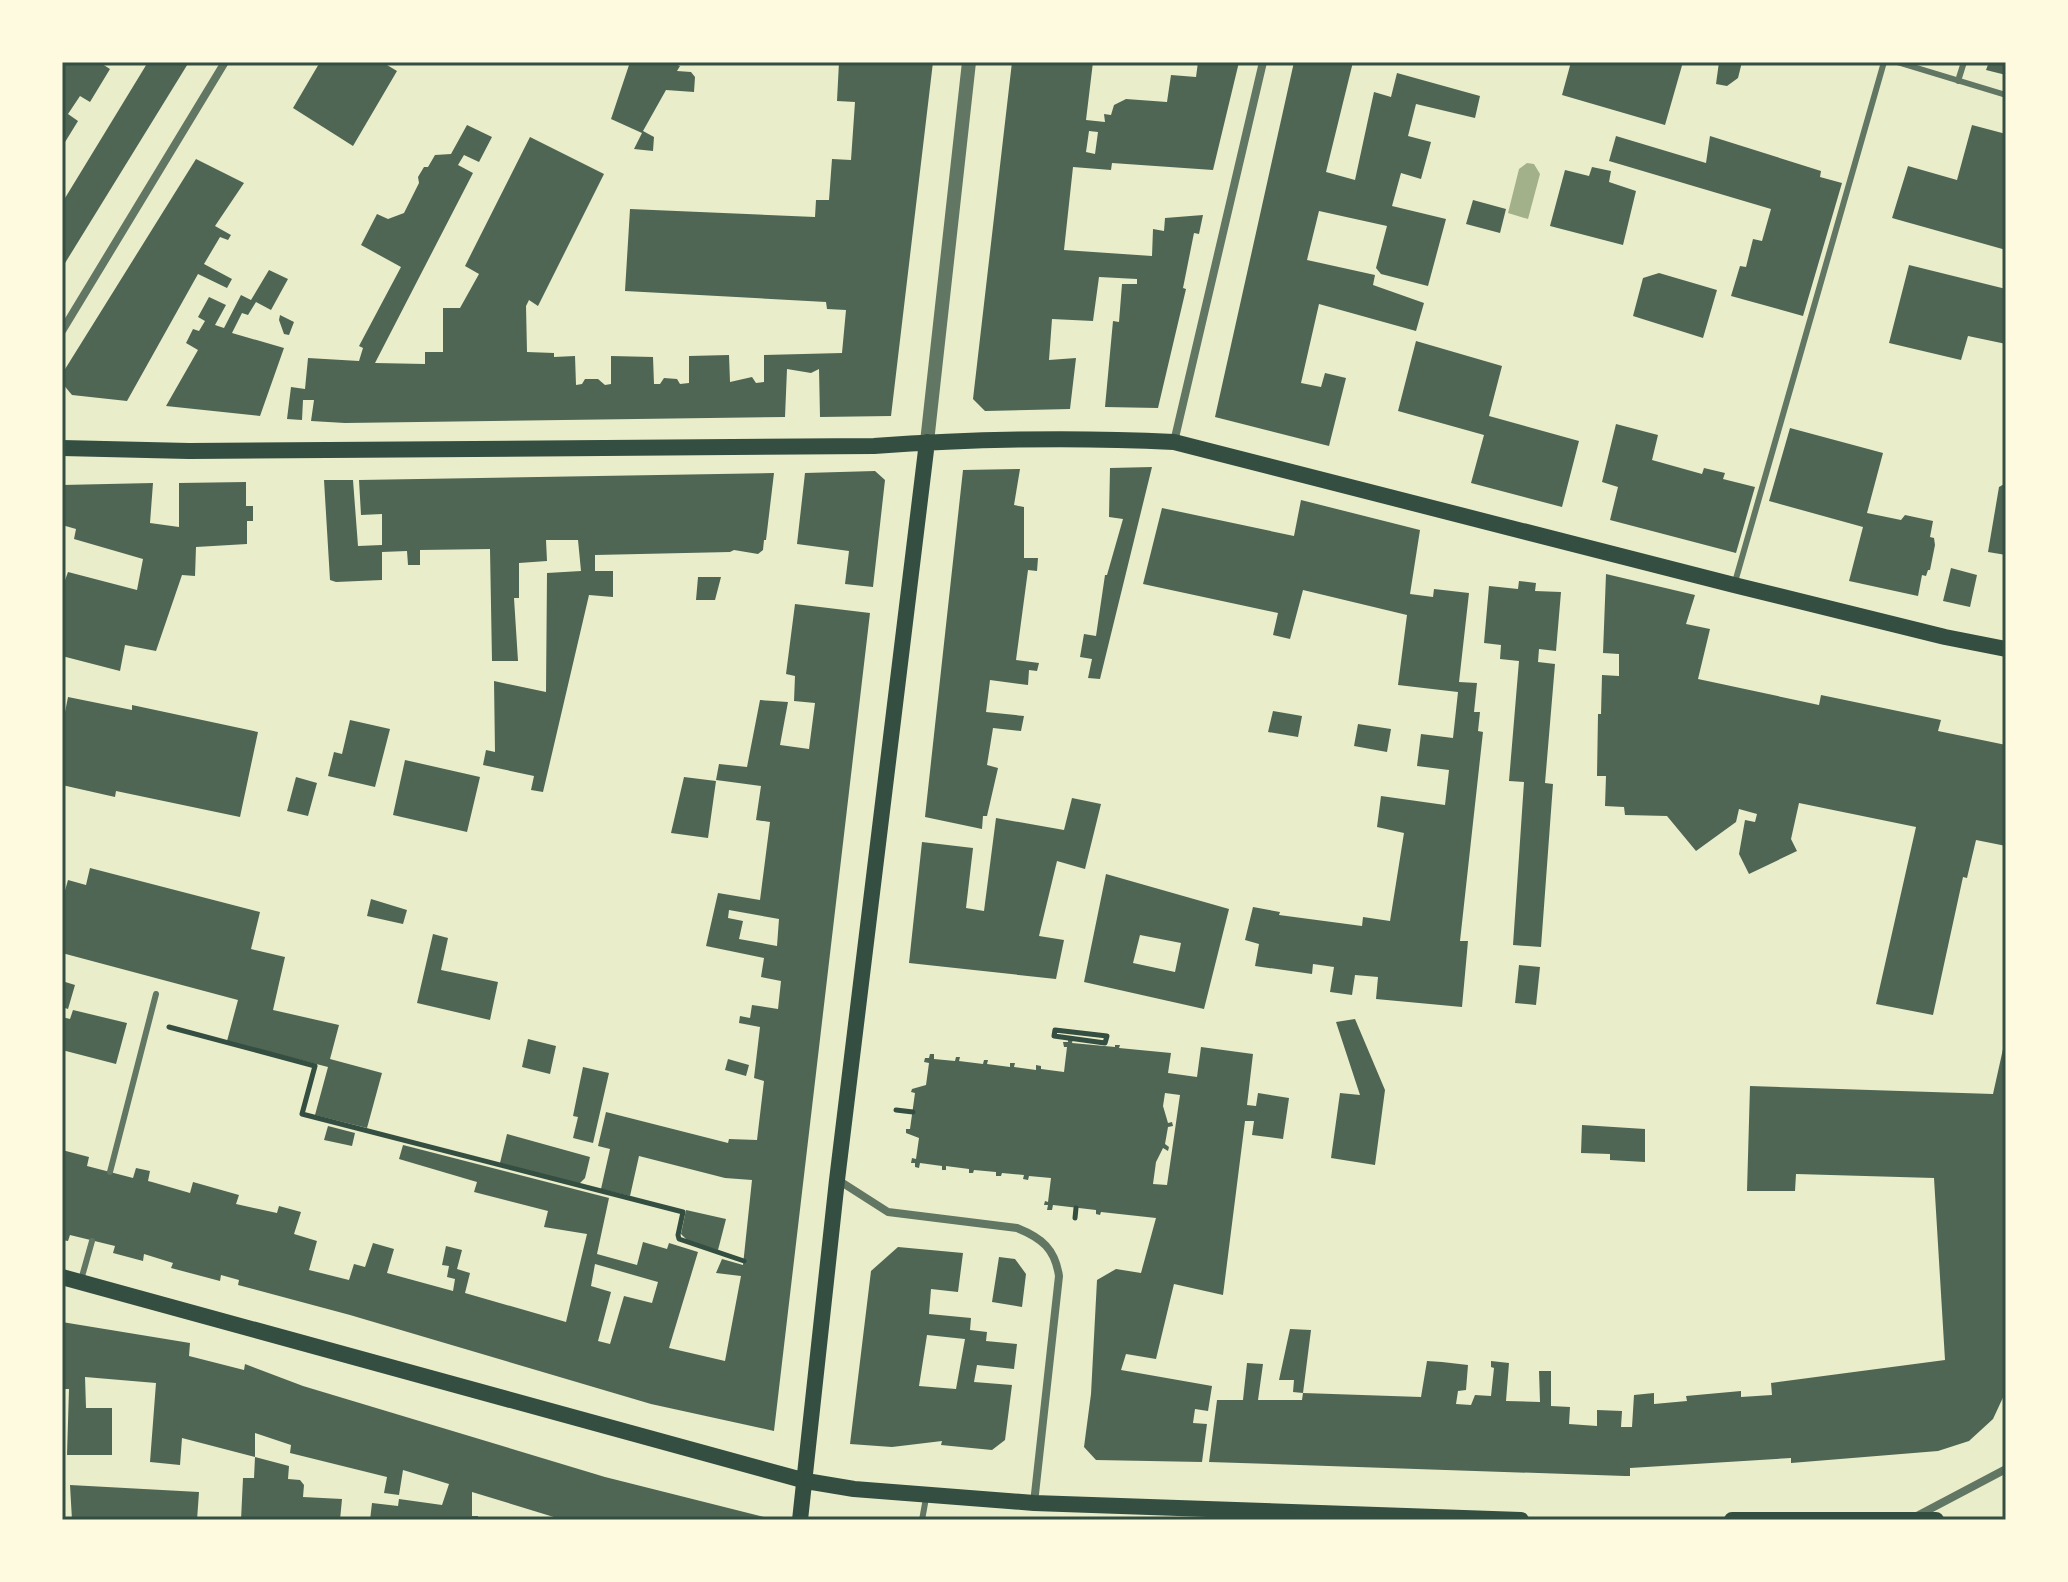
<svg xmlns="http://www.w3.org/2000/svg" width="2068" height="1582" font-family="Montserrat,sans-serif">
  <style>
    .water { fill: #a3b18a }
    .building { fill: #4f6655; fill-rule: evenodd }
    .lines { fill: none; stroke-linecap: round; stroke-linejoin: round }
    .path { stroke: #344e41; stroke-width: 5 }
    .service { stroke: #617663; stroke-width: 6 }
    .minor { stroke: #617663; stroke-width: 8 }
    .tertiary { stroke: #617663; stroke-width: 14 }
    .secondary { stroke: #344e41; stroke-width: 16 }
    .neatline { fill: none; stroke: #344e41; stroke-width: 3 }
  </style>
  <rect width="100%" height="100%" fill="#e9edc9"/>
  <path class="water" d="M1527 163 1534 164 1540 174 1528 219 1508 213 1519 169Z"/>
  <path class="building" d="M62 62H99L110 69 90 102 80 96 68 114 78 121 62 147Z
    M148 62H189L62 268V203Z
    M320 62H382L397 71 353 146 293 108Z
    M630 62H670L680 66 677 71 691 72 695 77 694 92 666 90 643 131 654 137 653 151 634 149 642 133 611 119Z
    M839 62H933L891 416 820 417 819 369 811 373 787 369 785 417 345 423 311 421 314 400H303L302 420 287 419 291 387 305 389 308 358 359 361 363 348 359 346 401 267 361 245 377 214 388 219 404 213 419 183 418 177 424 167H428L435 155 451 154 467 125 492 137 479 162 464 155 458 165 473 173 375 363 425 364V352H443V308H460L479 274 465 266 530 137 604 174 538 306 529 300 526 306 527 352 554 353V357L575 356 576 385 582 384 585 379H598L605 385 611 384V356L653 357 654 384H660L664 378 677 379 680 384 689 383V356L729 355 730 382 752 377 756 383 764 382V355L842 353 846 310 827 309 826 302 625 291 630 209 815 217 816 200H829L832 159 851 160 855 102 837 101Z
    M1012 62H1093L1086 120 1105 122 1104 114 1111 115 1114 105 1126 99 1167 102 1171 75 1196 77 1198 62H1239L1213 170 1112 163 1111 170 1073 167 1064 250 1152 256 1153 229 1164 231 1165 218 1203 215 1199 234 1194 233 1183 288 1186 289 1158 408 1105 407 1113 321 1119 322 1122 284H1137V279L1099 277 1093 321 1052 319 1049 360 1076 358 1070 409 985 411 973 399ZM1089 131 1098 132 1095 154 1086 152Z
    M1294 62H1353L1326 172 1355 180 1374 92 1391 97 1397 73 1480 96 1475 118 1416 104 1408 136 1431 142 1421 179 1401 173 1392 206 1446 219 1428 286 1381 274 1376 268 1387 226 1319 211 1307 260 1375 275 1373 285 1424 303 1416 331 1319 304 1301 383 1321 387 1325 373 1346 378 1329 446 1215 417Z
    M1571 62H1683L1665 125 1562 95Z
    M1719 62H1742L1738 78 1727 86 1716 84Z
    M1989 62H2006V75L1986 70Z
    M1972 125 2006 134V250L1892 218 1908 166 1957 180Z
    M1616 136 1706 163 1710 136 1821 171 1820 177 1842 183 1803 316 1731 296 1740 266 1746 267 1753 239 1762 241 1771 209 1609 161Z
    M196 159 244 183 215 226 231 235 228 240 220 237 204 264 232 279 227 288 198 274 127 401 72 395 62 383V374Z
    M1592 167 1611 171 1609 182 1636 191 1623 245 1550 226 1565 170 1589 176Z
    M1473 200 1506 209 1500 233 1466 224Z
    M1909 265 2006 289V344L1968 336 1961 360 1889 343Z
    M269 270 288 279 271 310 256 302 248 315 242 313 232 333 284 348 260 416 166 406 198 350 186 343 193 329 199 331 205 321 198 317 209 297 226 305 215 325 224 328 241 295 251 300Z
    M1659 273 1717 290 1703 338 1633 316 1643 278Z
    M280 315 294 322 289 335 284 334 279 320Z
    M1416 341 1502 366 1489 416 1579 441 1562 507 1471 483 1484 435 1398 411Z
    M1616 424 1658 435 1652 460 1702 474 1704 468 1725 473 1723 479 1755 487 1736 553 1610 520 1618 487 1602 482Z
    M1790 428 1883 453 1867 513 1901 520 1905 515 1933 521 1930 537 1934 538 1935 545 1930 570H1928L1926 576 1922 575 1918 596 1849 581 1863 527 1769 501Z
    M1152 467 1100 679 1088 678 1092 659 1080 657 1084 634 1096 636 1105 575H1107L1123 519 1109 517 1110 468Z
    M1020 469 1014 505 1024 507V558H1038L1037 571 1028 570 1016 660 1039 663 1037 671 1029 670 1028 685 990 680 986 712 1024 716 1021 731 993 728 987 765 998 768 987 816H983L982 829 925 817 963 470Z
    M875 471 885 480 873 587 845 584 849 551 797 544 805 473Z
    M774 473 766 540H764L763 550 758 554 734 550 730 552 595 555V571H613V597L589 595 543 792 531 790 534 776 483 765 486 750 495 752 494 681 546 692 547 573 581 571 578 540H546L547 561 519 563V598H514L518 661H492L490 549 420 550V565H408L407 551 382 552V580L336 582 330 580 324 480H353L358 546 382 545V514L361 515 359 480Z
    M246 482V506H253V521H247V544L196 547 195 576 182 575 156 651 125 645 120 671 62 656V583H64L68 572 137 590 143 559 74 539 76 529 62 525V485L153 483 150 523 179 527V483Z
    M2006 483V555L1988 552 1999 487Z
    M1301 500 1420 530 1410 594 1433 597 1434 589 1469 593 1459 682 1477 683 1474 712H1480L1478 731 1483 732 1460 941H1468L1462 1007 1376 999 1378 977 1355 975 1352 995 1330 992 1334 967 1313 964 1312 974 1255 966 1259 944 1245 940 1253 907 1280 912 1279 915 1362 926 1363 917 1390 921 1404 833 1377 827 1381 796 1445 805 1449 770 1417 766 1421 734 1453 738 1458 692 1398 685 1407 615 1303 590 1290 639 1273 635 1278 613 1143 584 1162 508 1294 536Z
    M1951 568 1977 575 1970 607 1943 601Z
    M1606 574 1695 595 1686 624 1710 629 1698 679 1819 705 1821 695 1941 720 1938 731 2006 745V846L1976 840 1967 878 1963 877 1933 1015 1876 1004 1916 827 1799 803 1791 839 1797 851 1749 874 1739 854 1745 820 1755 822 1757 814 1739 809 1736 822 1696 851 1667 816 1625 815 1624 807 1605 806 1606 776H1597L1598 714H1601L1602 675 1619 676V654L1603 653Z
    M698 577H721L715 600H696Z
    M1519 581 1536 583 1535 591 1561 592 1556 651 1539 649 1538 662 1555 664 1545 783 1553 784 1541 947 1513 945 1524 782 1509 781 1519 661 1500 659 1501 645 1484 643 1489 586 1518 589Z
    M795 604 870 613 774 1431 651 1404 350 1315 238 1285 239 1280 221 1275 220 1281 171 1268 173 1263 144 1254 143 1261 113 1253 115 1246 70 1235 68 1241 62 1240V1150L89 1157 87 1166 133 1178 136 1168 150 1171 148 1181 152 1182 190 1193 193 1182 239 1195 236 1204 277 1213 279 1206 301 1212 294 1234 317 1241 309 1270 349 1280 354 1264 365 1267 373 1243 394 1249 387 1273 453 1291 455 1279 447 1277 449 1266 442 1265 446 1246 462 1250 457 1269 470 1273 465 1293 566 1322 587 1234 544 1227 548 1211 474 1192 477 1182 399 1159 403 1145 609 1198 597 1254 637 1265 643 1242 667 1249 669 1243 698 1252 669 1348 725 1361 741 1276 716 1273 722 1259 743 1265 752 1180 725 1178 639 1156 630 1196 601 1189 610 1149 598 1146 606 1112 728 1143 729 1139 757 1140 764 1081 754 1078 760 1027 739 1023 740 1016 750 1018 752 1005 778 1009 781 981 761 977 764 958 706 946 718 893 760 900 770 822 756 820 761 786 716 780 719 764 747 767 760 700 788 702 780 745 809 749 815 703 794 701 795 676 786 674ZM729 910 779 919 777 946 739 939 743 921 728 918ZM595 1264 658 1282 652 1303 624 1296 610 1344 598 1341 611 1292 591 1286Z
    M68 697 132 710V705L258 732 240 817 116 791 115 797 62 785V727Z
    M1273 711 1302 716 1298 737 1268 732Z
    M350 720 390 729 375 787 328 776 334 752 342 754Z
    M1358 724 1391 729 1387 752 1354 746Z
    M405 760 480 777 467 832 393 815Z
    M296 777 317 783 308 816 287 811Z
    M684 777 716 781 708 838 671 833Z
    M1072 798 1101 804 1085 869 1057 861 1039 936 1064 940 1056 979 909 963 922 842 973 848 966 908 984 911 996 818 1064 830Z
    M90 868 260 912 251 949 285 957 273 1010 339 1025 330 1059 382 1073 367 1128 315 1115 328 1067 227 1041 238 1000 62 953V901L68 880 86 885Z
    M1106 874 1229 909 1204 1009 1084 982ZM1140 935 1181 943 1175 972 1133 963Z
    M371 899 407 910 403 924 367 916Z
    M433 934 448 938 441 970 498 982 490 1020 417 1003Z
    M1519 965 1540 967 1536 1005 1515 1003Z
    M62 981 75 985 68 1009 62 1007Z
    M73 1010 127 1023 116 1064 62 1050V1017L70 1019Z
    M1355 1019 1385 1090 1375 1165 1331 1158 1340 1093 1360 1095 1336 1022Z
    M528 1039 556 1046 550 1074 522 1067Z
    M1068 1039H1073L1072 1043 1115 1047V1045H1120L1119 1048 1171 1053 1168 1073 1197 1077 1201 1047 1253 1054 1247 1105 1256 1106 1258 1093 1289 1098 1283 1139 1252 1135 1254 1121H1245L1223 1295 1174 1284 1156 1359 1126 1354 1121 1370 1212 1386 1208 1411 1195 1409 1193 1423 1207 1424 1202 1462 1096 1460 1084 1447 1091 1394 1097 1280 1116 1269 1141 1273 1156 1218 1101 1212 1100 1215 1096 1214V1210L1053 1205 1052 1210H1047L1048 1205H1044L1045 1201 1048 1202 1051 1178 1029 1176 1028 1180 1023 1179 1024 1175 1002 1173 1001 1176H996V1172L974 1170 973 1173H969V1169L946 1166V1170H942V1166L920 1163 919 1168 915 1167V1163H911L912 1158 916 1159 919 1138 906 1133V1129H910L915 1093 911 1092 912 1089 926 1085 929 1063 924 1062 925 1058H929L930 1054H934V1059L955 1061 956 1057H960L959 1061 983 1064 984 1060H988L987 1064 1010 1067V1063H1015L1014 1067 1036 1070V1065L1041 1066V1069L1064 1072 1067 1047H1064L1063 1042H1068ZM1165 1093 1180 1095 1167 1185 1153 1184 1156 1162 1163 1148 1168 1151 1169 1147 1165 1144 1168 1127 1173 1126 1172 1122 1168 1123 1163 1106Z
    M2005 1040 2006 1391 1993 1419 1969 1441 1938 1451 1791 1463V1458L1630 1468V1476H1625L1209 1462 1217 1400H1243L1247 1363 1263 1364 1258 1400H1302L1303 1393 1293 1392 1294 1380H1279L1290 1329 1311 1330 1303 1393 1421 1397 1427 1361 1442 1362 1468 1365 1466 1390 1458 1391 1456 1404 1471 1405 1475 1395 1491 1396 1494 1368 1491 1367V1361L1509 1363 1506 1401 1540 1402 1539 1371H1551V1406L1570 1407 1569 1424 1597 1426V1410L1622 1411 1621 1427H1632L1634 1395 1654 1393V1404L1687 1401 1686 1396 1741 1391V1397L1772 1395 1771 1383 1945 1360 1934 1178 1796 1174 1795 1191H1747L1750 1086 1993 1094Z
    M728 1059 749 1065 746 1076 725 1070Z
    M583 1067 609 1073 593 1143 573 1138 578 1117 573 1116Z
    M1582 1125 1645 1129V1162L1610 1160V1154L1581 1153Z
    M328 1126 355 1133 352 1146 324 1140Z
    M507 1134 590 1157 585 1178 579 1184 500 1163Z
    M686 1210 726 1219 718 1250 688 1241 681 1234Z
    M898 1247 963 1253 958 1292 931 1289 929 1314 971 1318 970 1330 987 1332 986 1341 1017 1344 1014 1369 977 1365 974 1382 1012 1385 1005 1440 992 1450 941 1445 942 1441 892 1447 850 1444 871 1271ZM927 1335 965 1339 956 1389 919 1386Z
    M999 1257 1015 1259 1026 1274 1022 1307 992 1302Z
    M62 1322 190 1343 189 1356 244 1370 245 1364 303 1386 605 1477 764 1517V1520H556L557 1518 472 1492V1516H478V1520H370L372 1503 398 1506 399 1499 442 1505 449 1484 403 1470 399 1495 384 1493 387 1477 290 1453 291 1445 255 1433V1457L289 1466 288 1479 300 1480 304 1485 303 1497 342 1499 340 1520H241L243 1478H254L255 1457 182 1438 180 1465 150 1462 156 1383 85 1377 86 1408H112V1455H67L69 1389H62Z
    M70 1485 199 1492 197 1520H72Z"/>
  <g class="lines">
    <path class="path" d="M169 1027 315 1066 302 1114 683 1212 678 1235 679 1239 744 1261
      M1055 1030 1107 1036 1105 1043 1054 1036Z
      M896 1110 913 1112
      M1075 1218 1076 1208"/>
    <path class="service" d="M1897 62 2006 95
      M1958 81 1964 62
      M1735 582 1884 62
      M110 1172 156 994
      M81 1280 92 1241
      M922 1520 926 1498"/>
    <path class="minor" d="M62 331 225 62
      M1174 442 1263 62
      M838 1180 888 1212 1017 1228C1042 1238 1055 1249 1059 1276L1034 1503
      M1915 1517 2006 1469"/>
    <path class="tertiary" d="M927 442 969 62"/>
    <path class="secondary" d="M62 448 189 451 874 446C973 439 1074 437 1174 442L1734 585 1945 637 2006 649
      M62 1277 806 1481 854 1489 1034 1503 1521 1520
      M800 1520 837 1180 927 442
      M1732 1520H1936"/>
  </g>
  <rect width="2068" height="1582" fill="none" stroke="#fefae0" stroke-width="128"/>
  <rect x="64" y="64" width="1940" height="1454" class="neatline"/>
</svg>
